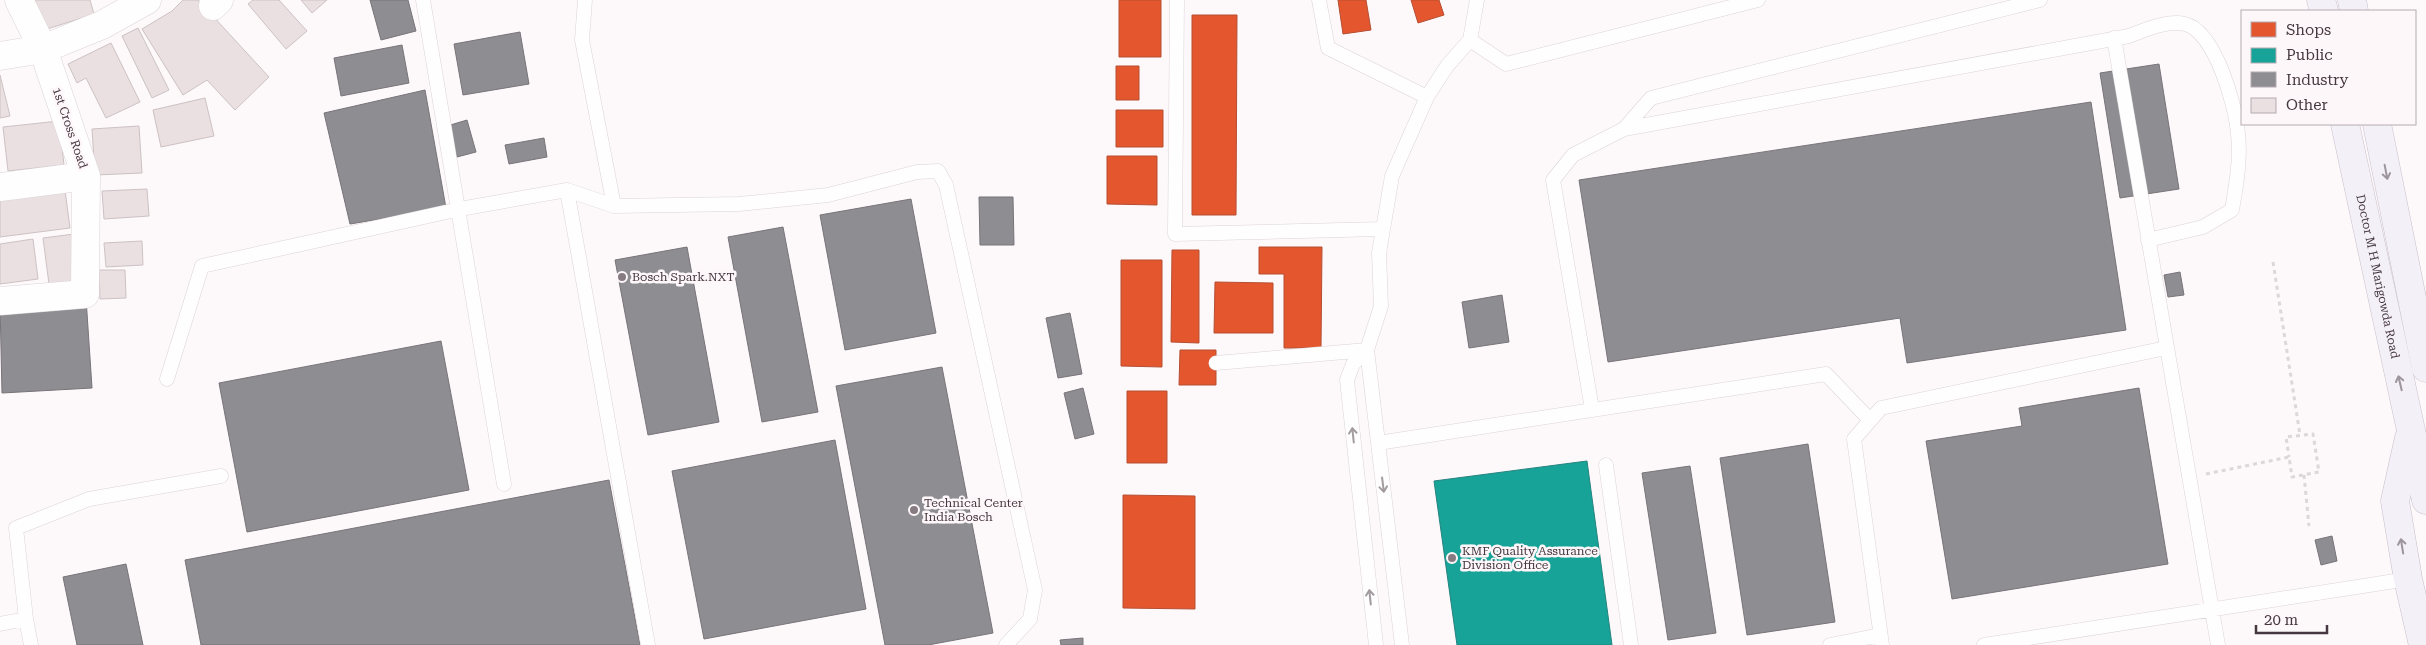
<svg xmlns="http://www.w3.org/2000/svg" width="2426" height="645" font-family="'Roboto Serif',serif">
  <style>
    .shops { fill: #e4572e; stroke: #b54e33 }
    .public { fill: #17a398; stroke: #25837e }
    .industry { fill: #8d8d92; stroke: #787479 }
    .building { fill: #eae0e2; stroke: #ccc2c3 }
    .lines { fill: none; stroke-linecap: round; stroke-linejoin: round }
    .lane-casing { stroke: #dcd4d8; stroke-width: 15 }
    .street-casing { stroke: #dcd4d8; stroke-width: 29 }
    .primary-casing { stroke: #c8bfca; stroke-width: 29 }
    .path { stroke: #dad8d8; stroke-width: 3; stroke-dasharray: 4 4; stroke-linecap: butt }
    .lane { stroke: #fffefe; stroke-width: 14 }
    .street { stroke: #fffefe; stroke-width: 28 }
    .primary { stroke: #f4f0f7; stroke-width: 28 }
    .oneway { stroke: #9d949c }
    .oneway2 { stroke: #a29b9f }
    .poi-dot { fill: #867b81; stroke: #fef7fa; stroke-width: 2 }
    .labels { text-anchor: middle; stroke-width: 5; stroke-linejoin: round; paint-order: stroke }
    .street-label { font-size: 12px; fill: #463840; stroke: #fef7fa }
    .poi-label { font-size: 12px; fill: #463840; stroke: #fef7fa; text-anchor: start }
  </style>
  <rect width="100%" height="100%" fill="#fdf8fa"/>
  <path class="shops" d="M1119 0H1161V57H1119Z
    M1338 0H1366L1371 30 1343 34Z
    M1411 0H1439L1444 15 1418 23Z
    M1192 15H1237L1236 215H1192Z
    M1116 66H1139V100H1116Z
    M1116 110H1163V147H1116Z
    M1107 156H1157V205L1107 204Z
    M1259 247H1322L1321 348H1284V274H1259Z
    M1172 250H1199V343L1171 342Z
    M1121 260H1162V367L1121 366Z
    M1215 282 1273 283V333H1214Z
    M1180 350H1216V385H1179Z
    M1127 391H1167V463H1127Z
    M1123 495 1195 496V609L1123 608Z"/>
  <path class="public" d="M1587 461 1612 645H1457L1434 481Z"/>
  <path class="industry" d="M370 0H408L416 31 381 40Z
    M520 32 529 84 463 95 454 44Z
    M402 45 409 83 341 96 334 58Z
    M2159 64 2179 189 2120 198 2100 73Z
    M425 90 446 208 350 224 324 113Z
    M2091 102 2126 330 1907 363 1900 318 1608 362 1579 180Z
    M467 120 476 152 457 157 447 126Z
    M544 138 547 157 509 164 505 145Z
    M979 197H1013L1014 245H980Z
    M911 199 936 333 845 350 820 215Z
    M783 227 818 412 762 422 728 237Z
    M687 247 719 422 648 435 615 260Z
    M2180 272 2184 295 2168 297 2164 275Z
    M1502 295 1509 342 1469 348 1462 302Z
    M86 298 92 388 2 393 0 304Z
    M1070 313 1082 374 1058 378 1046 318Z
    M441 341 469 490 247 532 219 383Z
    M942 367 993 633 928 645H885L836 386Z
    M1083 388 1094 434 1075 439 1064 393Z
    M2139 388 2168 564 1952 599 1926 441 2022 426 2019 408Z
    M835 440 866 609 704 639 672 471Z
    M1808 444 1835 622 1747 635 1720 458Z
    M1690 466 1716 633 1668 640 1642 473Z
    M609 480 640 645H201L185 560Z
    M2332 536 2337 561 2321 565 2315 540Z
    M126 564 143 645H77L63 577Z
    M1083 638V645H1061L1060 640Z"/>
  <path class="building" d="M35 0H90L94 14 44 30Z
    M183 0H198L269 77 235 110 207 80 183 95 142 29 172 11Z
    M253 0H279L307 31 286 49 248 4Z
    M301 0H327L312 13Z
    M138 28 169 90 152 98 122 36Z
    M111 43 140 102 106 118 86 78 77 83 68 64Z
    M0 75 10 116 0 118Z
    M205 98 214 136 161 147 153 110Z
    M59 121 64 165 8 171 3 127Z
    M139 126 142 173 95 175 92 129Z
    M64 183 70 228 0 237V191Z
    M147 189 149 216 104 219 102 191Z
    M74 234 80 280 49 284 43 238Z
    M33 239 38 279 0 284V244Z
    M142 241 143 265 106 267 104 243Z
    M99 270H125L126 298 100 299Z"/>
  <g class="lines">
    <g class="lane-casing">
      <path id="lane" d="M423 0 504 484
        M585 0 582 40 614 206
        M1177 0 1175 234 1383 229
        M1319 0 1328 48 1427 97
        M2114 38 2218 645
        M1470 40 1477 0
        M1624 129 1651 98 2040 0
        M567 190 614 206 739 204 828 195 917 172 938 171 946 185 1035 590 1030 619 1006 645
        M1367 350 1353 364 1347 380 1376 645
        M1216 363 1367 350
        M167 379 202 266 460 209 567 190 648 645
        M1592 409 1553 180 1573 155 1624 129 2129 36C2145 30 2167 20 2185 24 2215 31 2236 106 2238 134 2241 159 2236 186 2232 210L2203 227 2148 240
        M1378 443 1826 374 1870 420
        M1606 465 1631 645
        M26 619 16 528 89 499 221 476
        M0 624 26 619 31 645
        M1402 645 1367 350 1381 306 1379 253 1392 176 1427 97 1447 66 1470 40 1506 64 1758 0
        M1830 645 1880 635
        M1882 645 1854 439 1881 408 2166 348
        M1984 645 2408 579"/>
    </g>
    <g class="street-casing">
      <path id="street" d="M213 6 219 0
        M0 56 43 49 102 25 147 0
        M0 187 86 176
        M0 301 85 294 86 176 43 49 19 0"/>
    </g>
    <g class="primary-casing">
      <g id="primary">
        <path d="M2321 0 2324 11"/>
        <path d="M2352 0 2354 11"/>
        <path id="s1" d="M2345 124 2426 500"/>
        <path d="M2377 124 2426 368"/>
        <path d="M2409 438 2395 501 2408 579 2423 645"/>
      </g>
    </g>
    <path class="path" d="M2273 262 2300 435
      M2206 474 2289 457 2292 477 2319 472 2313 434 2286 437 2289 457
      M2304 475 2309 526"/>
    <use href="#lane" class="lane"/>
    <use href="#street" class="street"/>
    <use href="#primary" class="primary"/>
  </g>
  <defs><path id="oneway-shaft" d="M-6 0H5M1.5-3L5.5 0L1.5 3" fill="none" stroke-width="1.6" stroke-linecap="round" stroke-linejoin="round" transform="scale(1.25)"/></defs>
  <g class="oneway">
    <use href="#oneway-shaft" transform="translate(2386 172) rotate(79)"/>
    <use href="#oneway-shaft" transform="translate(2400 383) rotate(-103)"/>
    <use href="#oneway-shaft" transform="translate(2402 546) rotate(-99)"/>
  </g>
  <g class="oneway2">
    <use href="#oneway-shaft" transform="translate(1353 435) rotate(-96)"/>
    <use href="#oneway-shaft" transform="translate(1383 485) rotate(83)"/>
    <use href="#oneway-shaft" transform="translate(1370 597) rotate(-96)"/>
  </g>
  <g class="poi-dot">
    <circle cx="622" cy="277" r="5"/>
    <circle cx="914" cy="510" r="5"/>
    <circle cx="1452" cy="558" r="5"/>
  </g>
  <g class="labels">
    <g class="street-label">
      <text transform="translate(70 128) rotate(71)" y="4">1st Cross Road</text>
      <text dy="4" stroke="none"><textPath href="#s1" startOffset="156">Doctor M H Marigowda Road</textPath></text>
    </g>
    <g class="poi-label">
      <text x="632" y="281">Bosch Spark.NXT</text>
      <text x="924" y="507">Technical Center<tspan x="924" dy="14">India Bosch</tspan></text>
      <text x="1462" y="555">KMF Quality Assurance<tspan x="1462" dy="14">Division Office</tspan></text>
    </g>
  </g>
  <rect x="2241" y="10" width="175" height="115" fill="#fef7fa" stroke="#b4abb0"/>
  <rect x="2251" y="22" width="25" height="15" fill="#e4572e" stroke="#b4abb0"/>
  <text x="2286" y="35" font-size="15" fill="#463840">Shops</text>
  <rect x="2251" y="48" width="25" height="15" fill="#17a398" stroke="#b4abb0"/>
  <text x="2286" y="60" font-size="15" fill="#463840">Public</text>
  <rect x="2251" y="72" width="25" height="15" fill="#8d8d92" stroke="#b4abb0"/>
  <text x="2286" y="85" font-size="15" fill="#463840">Industry</text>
  <rect x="2251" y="98" width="25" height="15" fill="#eae0e2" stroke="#b4abb0"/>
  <text x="2286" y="110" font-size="15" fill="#463840">Other</text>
  <path d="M2256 625v8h71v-8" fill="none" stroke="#463840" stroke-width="2.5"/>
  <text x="2264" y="625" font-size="15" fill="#463840" stroke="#fef7fa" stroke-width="4" paint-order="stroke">20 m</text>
</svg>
